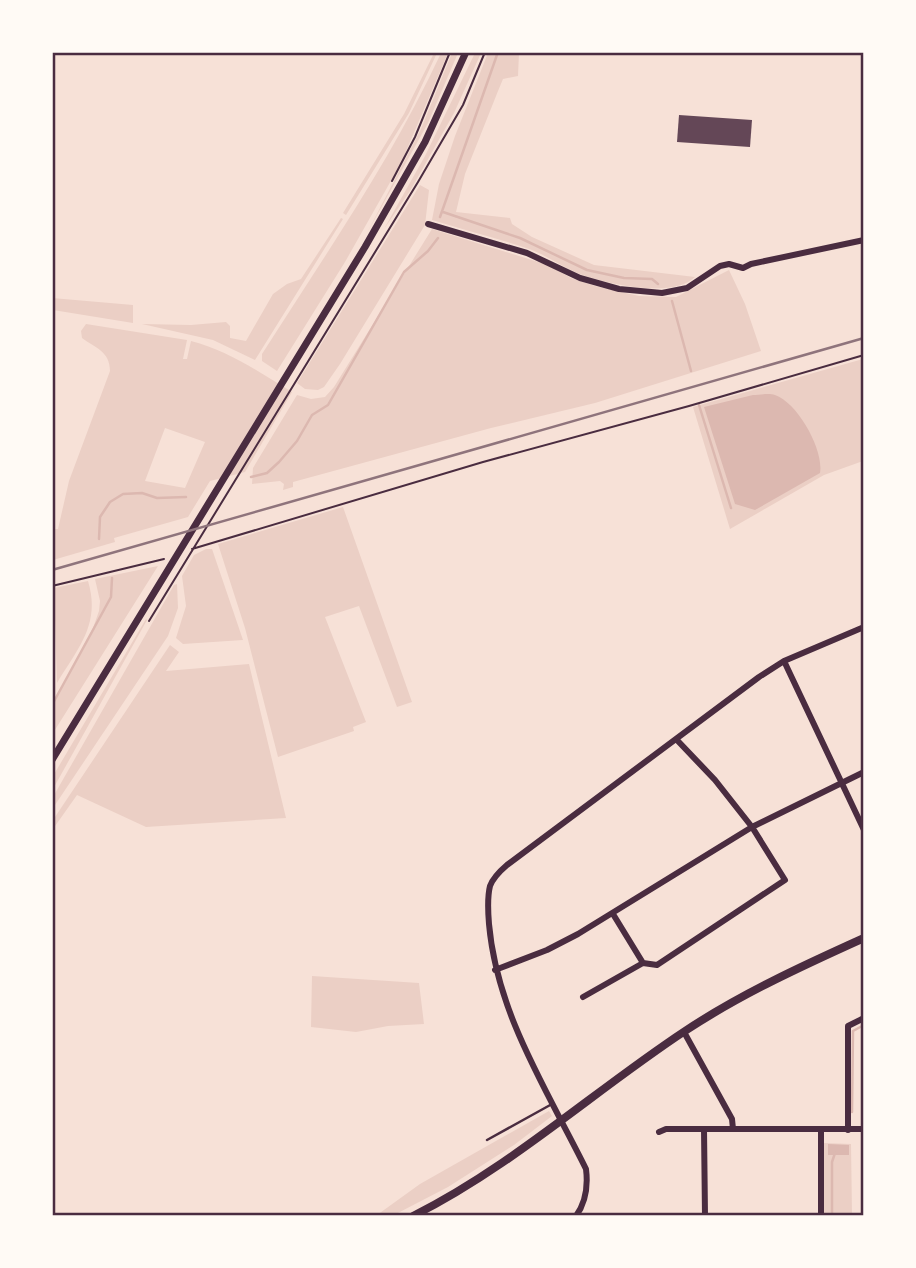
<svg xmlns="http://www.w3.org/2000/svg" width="916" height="1268" font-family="'Sofia Sans Condensed',sans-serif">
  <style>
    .green { fill: #ebcfc5; fill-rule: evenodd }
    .water { fill: #dcb8b0 }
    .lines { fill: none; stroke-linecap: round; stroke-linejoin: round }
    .stream { stroke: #dcb8b0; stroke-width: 2.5 }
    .building { fill: #644757 }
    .path { stroke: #4a2c40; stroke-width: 2 }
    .service { stroke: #4a2c40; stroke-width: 2.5 }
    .minor { stroke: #4a2c40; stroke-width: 6 }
    .tertiary { stroke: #4a2c40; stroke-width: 7 }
    .secondary { stroke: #4a2c40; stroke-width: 8 }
    .rail { stroke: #8f747c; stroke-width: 2.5 }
    .neatline { fill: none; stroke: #4a2c40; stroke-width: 2.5 }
  </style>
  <rect width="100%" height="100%" fill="#f7e1d7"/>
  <path class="green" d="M434 53H437L409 113 346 215 343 213 404 114Z
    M441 53H448L401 163 345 262 277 371 262 361V354C325 255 392 159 441 53Z
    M452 53H458L428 123 367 233 421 129Z
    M475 53H481L454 113 410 191 384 229 425 156Z
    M488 53H519L518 76 503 79 498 91 465 174 456 212 510 218 512 224 532 237 594 265 695 277C673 299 605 284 577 273 561 266 546 255 529 249 497 238 464 230 432 220L439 184 455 136Z
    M420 185 429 190 425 225 340 364 324 387 318 390 305 389 297 383Z
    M341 218 343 219 255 360 213 340 142 324 191 325 226 322 230 326V338L246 341 273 294 287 284 301 279Z
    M432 229 548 265 571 278 595 286 639 296 676 297 729 270 745 304 761 351 595 403 491 428 293 482V487L283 490 284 484 280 481 252 484 253 468 297 395 311 399 325 397 334 387Z
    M52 298 133 305V323L53 310Z
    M86 324 187 340 183 359H187L191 341C229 351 259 372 292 392L245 472 210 481 188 517 114 538 115 542 53 560V529H58L69 481 110 371C110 351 95 348 82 338L81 331ZM165 428 205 442 185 488 145 481Z
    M863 359V461L824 475 730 529 693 407Z
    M343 507 412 702 397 707 359 606 325 617 366 722 353 727 354 731 278 757 245 628 218 544Z
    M206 549H212L243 640 183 644 176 638 186 606 182 576 194 555Z
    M158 566 53 733V703L93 628 99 611 100 601 95 579Z
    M88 581C101 624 78 648 57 683L54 588Z
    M177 584 178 608 168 636 53 808V797L174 585Z
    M146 619 147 620 53 789V776Z
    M170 645 179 652 166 671 249 664 286 818 146 827 77 795 53 829V820Z
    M312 976 419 983 424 1024 388 1026 356 1032 311 1027Z
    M549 1111 552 1116 514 1145 448 1187 394 1215H377L420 1184Z
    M824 1143 851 1144 852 1215H824Z"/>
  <path class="water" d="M753 395C759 395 769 393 775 395 798 403 824 450 820 473L755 510 735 504 704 407Z
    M828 1144 849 1145V1155H828Z"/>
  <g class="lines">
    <path class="stream" d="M443 212 520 238 587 270 624 278 652 279 658 284
      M440 217 498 52
      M672 301 691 371
      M699 405 731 508
      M251 477 267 473 279 462 297 441 312 415 328 405 404 272 428 251 438 238
      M99 539 100 517 110 502 123 494 142 493 157 498 186 497
      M52 705 111 597 112 578
      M852 1112 853 1031 864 1025
      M832 1216V1162L835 1153"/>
  </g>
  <path class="building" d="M679 115 752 120 750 147 677 142Z"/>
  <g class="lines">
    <path class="path" d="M392 181 415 137 450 52
      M192 549 483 462 689 406 864 355
      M52 586 164 559
      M149 621 418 182 463 105 485 52"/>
    <path class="service" d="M487 1140 552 1104"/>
    <path class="minor" d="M428 224 527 253 580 278 619 289 662 293 687 288 720 266 729 264 743 268 751 264 864 240
      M784 661 864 830
      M613 914 643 963 657 965 785 880 752 827 715 780 676 739
      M495 970 547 950 578 934 752 827 864 772
      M583 997 643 963
      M684 1032 732 1119 733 1129
      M704 1129 705 1216
      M821 1129V1216
      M848 1130V1026L864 1018
      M659 1132 666 1129H864
      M576 1216C586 1202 588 1185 586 1169 547 1090 497 1014 489 924 488 912 487 898 490 886 493 878 500 871 507 865L759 677 784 661 864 627"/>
    <path class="tertiary" d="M52 760 365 247 425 142 466 52"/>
    <path class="secondary" d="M413 1216C511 1167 594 1091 685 1031 741 994 802 966 864 938"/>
    <path class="rail" d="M52 570 864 338"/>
  </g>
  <rect width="916" height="1268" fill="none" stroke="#fffaf5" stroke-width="108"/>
  <rect x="54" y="54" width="808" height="1160" class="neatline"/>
</svg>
